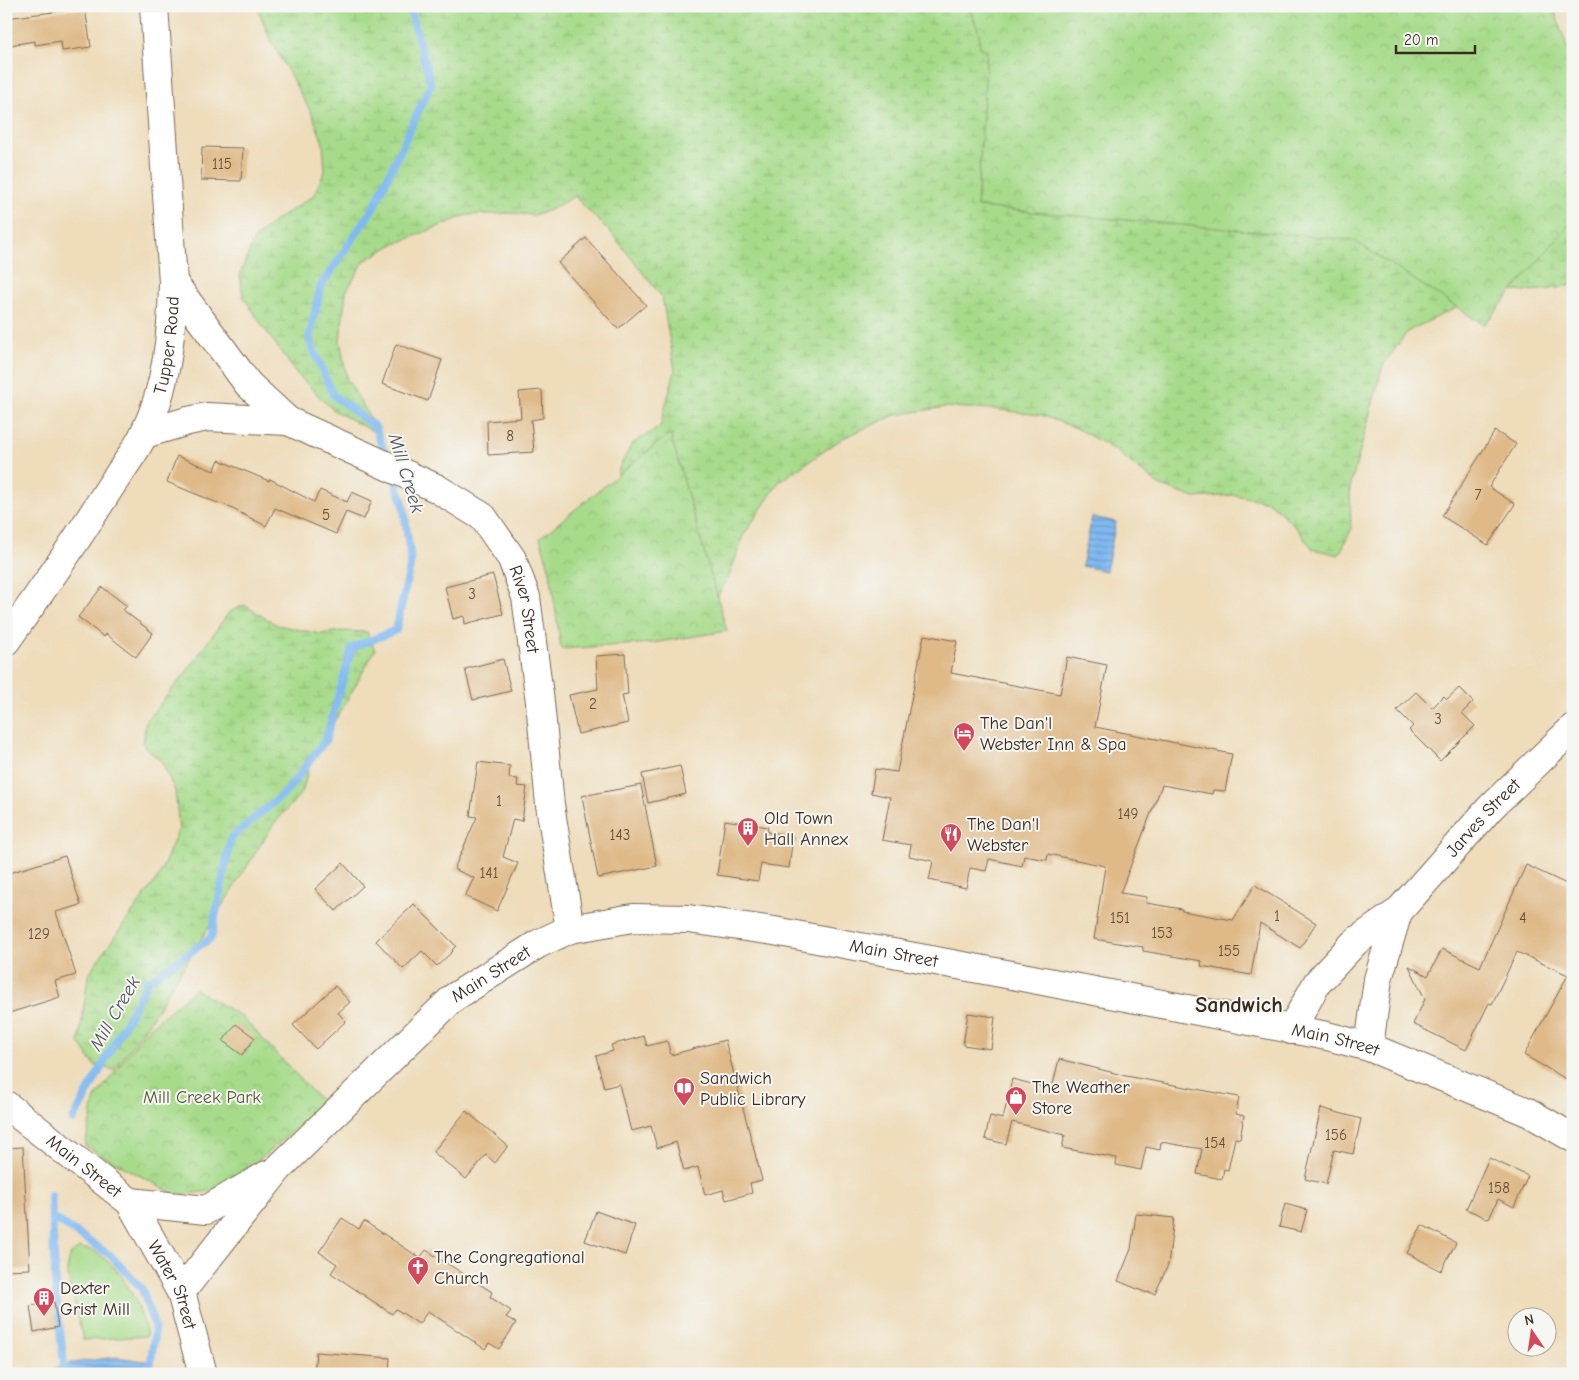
<svg xmlns="http://www.w3.org/2000/svg" width="1579" height="1380" font-family="'Comic Neue',sans-serif">
  <style>
    .grass { fill: #a7db8b; stroke: #718254 }
    .wetland { fill: url(#wetland-marsh); stroke: #718254 }
    .park { fill: url(#park-crowns); stroke: #718254 }
    .water { fill: url(#water-rules); stroke: #5e7288 }
    .lines { fill: none; stroke-linecap: round; stroke-linejoin: round }
    .stream { stroke: #80b9f1; stroke-width: 8 }
    .building { fill: #dfba88 }
    .street-casing { stroke: #7a6855; stroke-width: 30 }
    .secondary-casing { stroke: #7a6855; stroke-width: 30 }
    .street { stroke: #fff; stroke-width: 28 }
    .secondary { stroke: #fff; stroke-width: 28 }
    .labels { text-anchor: middle; stroke-width: 4; stroke-linejoin: round; paint-order: stroke }
    .number-label { font-size: 15px; fill: #644e38 }
    .street-label { font-size: 18px; fill: #3b2a1e; stroke: #f6f6f2 }
    .poi-label { font-size: 18px; fill: #3b2a1e; stroke: #f6f6f2; text-anchor: start }
    .park-label { font-size: 18px; fill: #565639; stroke: #f6f6f2 }
    .water-label { font-size: 19px; font-style: italic; fill: #50555d; stroke: #f6f6f2 }
    .district-label { font-size: 22px; font-weight: bold; fill: #3b2a1e; stroke: #f6f6f2 }
  </style>
  <defs>
    <pattern id="wetland-marsh" width="20" height="14" patternUnits="userSpaceOnUse" patternTransform="scale(1.25)"><rect width="20" height="14" fill="#a7db8b"/><path d="M1 5h8M5 5V1M11 12h8M15 12V8" fill="none" stroke="#91bc78"/></pattern>
    <pattern id="park-crowns" width="20" height="18" patternUnits="userSpaceOnUse" patternTransform="scale(1.25)"><rect width="20" height="18" fill="#a7db8b"/><path d="M2 6a3 3 0 1 1 6 0M12 15a3 3 0 1 1 6 0" fill="none" stroke="#91bc78"/></pattern>
    <pattern id="water-rules" width="6" height="5" patternUnits="userSpaceOnUse" patternTransform="scale(1.25)"><rect width="6" height="5" fill="#80b9f1"/><path d="M0 2.5h6" fill="none" stroke="#6a97c3"/></pattern>
  </defs>
  <rect width="100%" height="100%" fill="#f6f6f2"/>
  <filter id="ink" filterUnits="userSpaceOnUse"><feTurbulence type="fractalNoise" baseFrequency=".02" numOctaves="2"/><feDisplacementMap in="SourceGraphic" scale="10" xChannelSelector="R" yChannelSelector="G"/><feConvolveMatrix kernelMatrix="1 2 1 2 8 2 1 2 1" color-interpolation-filters="sRGB"/></filter>
  <filter id="wash" filterUnits="userSpaceOnUse"><feTurbulence type="fractalNoise" baseFrequency=".0096" numOctaves="4" result="noise"/><feDisplacementMap in="SourceGraphic" scale="20" xChannelSelector="R" yChannelSelector="G"/><feGaussianBlur stdDeviation="1.12" result="paint"/><feColorMatrix in="noise" values="0 0 0 0 0 0 0 0 0 0 0 0 0 0 0 0 0 1.4 0 .05"/><feComposite in="paint" operator="in"/></filter>
  <g filter="url(#wash)">
    <rect width="100%" height="100%" fill="#eedcba"/>
    <path class="grass" d="M79 1248C84 1249 90 1249 94 1251 124 1269 140 1304 147 1336L83 1340 67 1271 70 1255Z"/>
    <path class="wetland" d="M257 6H1535L1573 77V285L1545 290 1502 292 1458 307 1408 331 1383 365 1350 488 1351 530 1339 555 1313 549 1293 524 1269 502 1235 495 1194 498 1159 485 1115 450 1076 428 1041 415 992 409 946 407 895 415 843 438 779 482 743 536 730 574 718 596 691 617 617 500 618 470 632 444 660 427 675 370 662 297 613 235 576 198V195L550 210 533 215 511 213 467 215 390 246 364 261 346 292 340 340 347 379 367 412 376 433 333 410 297 374 264 328 243 296 240 275 254 239 276 220 313 196 325 171 323 143 313 116 270 39Z
      M244 605 277 625 320 634 341 631 367 632 375 650 341 711 314 751 302 792 273 825 146 1027 114 1070 94 1065 79 1042 88 977 95 964 159 876 179 828 175 791 162 762 143 745 146 721 188 670 229 612Z"/>
    <path class="park" d="M969 6H1553L1567 47 1573 74V220L1484 325 1353 240 977 207 987 50 980 48 979 33Z
      M670 433 727 631 652 643 561 649 550 571 540 538Z
      M195 989 242 1017 323 1103 293 1131 255 1163 211 1191 176 1195 85 1146 95 1098 146 1031Z"/>
    <path class="water" d="M1092 517 1116 522 1106 571 1082 566Z
      M116 1357 151 1362 160 1374H42L64 1364Z"/>
    <g class="lines">
      <path class="stream" d="M386 457 375 427 333 395 309 339 321 286 374 207 431 84 409 6
        M73 1120 148 981 211 938 231 838 287 791 326 739 352 648 396 630 411 562 403 502 394 478
        M51 1195 56 1296 64 1364 68 1374
        M52 1217 110 1255 142 1289 155 1329 151 1362 145 1374"/>
    </g>
    <g id="blocks">
      <path class="building" d="M85 8 91 47 62 51 61 41 35 45V41L10 45 6 18Z
        M202 147 243 148 241 181 201 180Z
        M586 238 646 305 618 329 558 263Z
        M396 344 442 360 428 401 382 384Z
        M542 390 543 418 531 420 534 452 488 455 487 421 521 418 519 392Z
        M1495 431 1516 444 1489 487 1515 504 1488 545 1442 516Z
        M177 456 214 471 219 460 269 481 270 479 314 502 320 490 347 502 352 492 372 501 364 519 346 512 336 534 275 508 266 526 221 503 220 504 167 482Z
        M493 575 503 614 465 624 464 616 453 619 445 587Z
        M102 587 127 606 123 610 153 633 136 657 106 634 104 637 78 617Z
        M924 635 957 641 951 673 1060 694 1067 657 1107 665 1095 727 1232 754 1225 791 1213 790 1212 794 1162 785 1120 893 1147 897 1146 903 1182 909V911L1233 920 1255 885 1316 923 1300 948 1260 923 1251 975 1201 966 1202 961 1143 951V947L1094 939 1105 866 1048 854 1047 860 1024 856 1022 866 989 859 986 871 970 868 966 888 929 880 933 861 909 856 911 845 882 840 890 797 871 793 875 769 897 772Z
        M625 654 628 694 622 695 628 723 578 734 569 695 598 689 596 656Z
        M503 659 511 691 473 700 465 669Z
        M1459 688 1473 702 1462 713 1475 726 1440 761 1409 730 1413 726 1397 710 1416 692 1432 708 1444 696 1447 699Z
        M478 762 510 766 509 778 518 779 517 786 527 787 522 821 513 819 503 857 518 863 497 911 465 896 474 878 454 869 477 817 470 816Z
        M680 766 686 794 648 803 642 774Z
        M641 785 657 866 598 878 582 796Z
        M725 820 768 827 767 832 793 836 789 868 761 864 758 881 717 875Z
        M65 856 81 905 56 912 76 975 55 981 60 997 6 1014V874Z
        M343 863 363 886 336 911 315 889Z
        M1526 865 1573 887V1066L1566 1079 1524 1055 1568 975 1517 952 1492 1004 1489 1003 1466 1050 1413 1024 1425 999 1409 966 1428 976 1442 949 1480 967Z
        M414 904 456 946 452 950 453 951 437 966 422 951 403 969 376 941Z
        M335 986 350 1002 338 1013 346 1021 316 1049 293 1025Z
        M968 1013 995 1017 991 1049 963 1045Z
        M236 1024 255 1038 242 1055 223 1041Z
        M644 1036 647 1046 667 1041 671 1055 725 1040 762 1180 750 1183 752 1193 726 1200 723 1190 705 1195 698 1167 684 1171 676 1142 657 1148 651 1126 631 1131 619 1084 604 1088 596 1056 613 1051 611 1045Z
        M1059 1059 1126 1076 1239 1097 1236 1114 1244 1116 1240 1139 1235 1138 1228 1170 1224 1169 1222 1179 1197 1174 1202 1149 1161 1142 1160 1150 1146 1147 1141 1170 1116 1165 1117 1158 1062 1148 1065 1135 1012 1122 1006 1144 985 1139 990 1116 1003 1119 1012 1079 1052 1089Z
        M1321 1108 1361 1119 1353 1154 1334 1150 1326 1184 1305 1179Z
        M466 1111 508 1146 495 1163 486 1155 466 1179 433 1152Z
        M23 1147 30 1269 6 1270V1148Z
        M1489 1158 1528 1176 1514 1207 1498 1199 1489 1219 1466 1209Z
        M1285 1204 1307 1210 1301 1232 1279 1227Z
        M596 1211 635 1225 625 1255 585 1241Z
        M1136 1214 1174 1218 1168 1265 1155 1294 1148 1292 1147 1293 1118 1281 1131 1249Z
        M342 1218 359 1229 364 1221 420 1258 426 1250 492 1292 490 1297 511 1311 506 1317 516 1323 499 1349 489 1343 485 1349 428 1311 419 1324 396 1309 392 1314 331 1273 337 1264 319 1252Z
        M1422 1225 1456 1243 1441 1271 1407 1253Z
        M54 1302 58 1327 34 1332 30 1306Z
        M316 1352 390 1358 389 1374H314Z"/>
    </g>
  </g>
  <g filter="url(#ink)">
    <use href="#blocks" fill-opacity="0" stroke="#7a6855" stroke-width="1"/>
    <g class="lines">
      <g class="street-casing">
        <g id="street">
          <path id="s1" d="M173 282 248 384 288 421 436 488 483 517 512 559 526 597 540 702 550 805 570 929"/>
          <path d="M144 434 188 421 207 417 288 421"/>
          <path id="s2" d="M1291 1030 1317 983 1355 942 1398 912 1491 807 1573 728"/>
          <path d="M1369 1047 1378 979 1398 912"/>
          <path d="M130 1202 206 1210 267 1175"/>
          <path id="s3" d="M181 1292 279 1168 453 998 538 944 570 929 633 918 688 919 774 931 1017 976 1327 1036 1369 1047 1528 1112 1573 1138"/>
        </g>
      </g>
      <g class="secondary-casing">
        <g id="secondary">
          <path id="s4" d="M6 641C41 592 75 543 107 492 119 473 134 454 144 434 167 388 172 332 173 282L154 6"/>
          <path id="s5" d="M6 1105 130 1202 181 1292 203 1374"/>
        </g>
      </g>
      <use href="#street" class="street"/>
      <use href="#secondary" class="secondary"/>
    </g>
  </g>
  <defs>
    <g id="hotel-pin" transform="scale(1.125)"><path d="M0 17L-7.5 6A9.5 9.5 0 1 1 7.5 6Z" fill="#d1495b" stroke="#f6f6f2"/><path d="M-6-4.5h1.5V1H6V5H4.5V3h-9V5H-6ZM-4 0a1.8 1.8 0 1 1 3.6 0ZM.5 0V-2.5h3Q6-2.5 6 0Z" fill="#fff"/></g>
    <g id="building-pin" transform="scale(1.125)"><path d="M0 17L-7.5 6A9.5 9.5 0 1 1 7.5 6Z" fill="#d1495b" stroke="#f6f6f2"/><path d="M-4-6H4V6H1V3H-1V6H-4ZM-2.5-4.3h1.7v1.8h-1.7ZM.8-4.3h1.7v1.8H.8ZM-2.5-1h1.7V.8h-1.7ZM.8-1h1.7V.8H.8Z" fill="#fff"/></g>
    <g id="restaurant-pin" transform="scale(1.125)"><path d="M0 17L-7.5 6A9.5 9.5 0 1 1 7.5 6Z" fill="#d1495b" stroke="#f6f6f2"/><path d="M-5-6h1v4h1v-4h1v4h1v-4h1v5L-1.5 .5V6h-2V.5L-5-1ZM5-6V6H3V1.5H1.5Q1.5-4 5-6Z" fill="#fff"/></g>
    <g id="library-pin" transform="scale(1.125)"><path d="M0 17L-7.5 6A9.5 9.5 0 1 1 7.5 6Z" fill="#d1495b" stroke="#f6f6f2"/><path d="M-6-4Q-3-5.5-.7-3.5V5Q-3 3-6 4ZM6-4Q3-5.5 .7-3.5V5Q3 3 6 4Z" fill="#fff"/></g>
    <g id="shop-pin" transform="scale(1.125)"><path d="M0 17L-7.5 6A9.5 9.5 0 1 1 7.5 6Z" fill="#d1495b" stroke="#f6f6f2"/><path d="M-5-2.5h2.3a2.7 3.5 0 0 1 5.4 0H5L5.5 6h-11ZM-1.5-2.5h3a1.5 2.3 0 0 0-3 0Z" fill="#fff"/></g>
    <g id="church-pin" transform="scale(1.125)"><path d="M0 17L-7.5 6A9.5 9.5 0 1 1 7.5 6Z" fill="#d1495b" stroke="#f6f6f2"/><path d="M-1.2-6h2.4v3.5h3.3v2.4h-3.3V6h-2.4V-.1h-3.3v-2.4h3.3Z" fill="#fff"/></g>
  </defs>
  <g fill-rule="evenodd">
    <use href="#hotel-pin" x="964" y="733"/>
    <use href="#building-pin" x="748" y="828"/>
    <use href="#restaurant-pin" x="951" y="834"/>
    <use href="#library-pin" x="684" y="1088"/>
    <use href="#shop-pin" x="1016" y="1097"/>
    <use href="#church-pin" x="418" y="1267"/>
    <use href="#building-pin" x="44" y="1298"/>
  </g>
  <g class="labels">
    <g class="number-label">
      <text x="222" y="169">115</text>
      <text x="510" y="441">8</text>
      <text x="1478" y="500">7</text>
      <text x="326" y="520">5</text>
      <text x="472" y="599">3</text>
      <text x="593" y="709">2</text>
      <text x="1438" y="724">3</text>
      <text x="499" y="806">1</text>
      <text x="1128" y="819">149</text>
      <text x="620" y="840">143</text>
      <text x="489" y="878">141</text>
      <text x="1277" y="921">1</text>
      <text x="1120" y="923">151</text>
      <text x="1523" y="923">4</text>
      <text x="1162" y="938">153</text>
      <text x="39" y="939">129</text>
      <text x="1229" y="956">155</text>
      <text x="1336" y="1140">156</text>
      <text x="1215" y="1148">154</text>
      <text x="1499" y="1193">158</text>
    </g>
    <g class="street-label">
      <text dy="6" stroke="none"><textPath href="#s4" startOffset="341">Tupper Road</textPath></text>
      <text dy="6" stroke="none"><textPath href="#s1" startOffset="502">River Street</textPath></text>
      <text dy="6" stroke="none"><textPath href="#s2" startOffset="289">Jarves Street</textPath></text>
      <text dy="6" stroke="none"><textPath href="#s3" startOffset="865">Main Street</textPath></text>
      <text dy="6" stroke="none"><textPath href="#s3" startOffset="446">Main Street</textPath></text>
      <text dy="6" stroke="none"><textPath href="#s3" startOffset="1315">Main Street</textPath></text>
      <text dy="6" stroke="none"><textPath href="#s5" startOffset="99">Main Street</textPath></text>
      <text dy="6" stroke="none"><textPath href="#s5" startOffset="251">Water Street</textPath></text>
    </g>
    <g class="poi-label">
      <text x="980" y="729">The Dan'l<tspan x="980" dy="21">Webster Inn &amp; Spa</tspan></text>
      <text x="764" y="824">Old Town<tspan x="764" dy="21">Hall Annex</tspan></text>
      <text x="967" y="830">The Dan'l<tspan x="967" dy="21">Webster</tspan></text>
      <text x="700" y="1084">Sandwich<tspan x="700" dy="21">Public Library</tspan></text>
      <text x="1032" y="1093">The Weather<tspan x="1032" dy="21">Store</tspan></text>
      <text x="434" y="1263">The Congregational<tspan x="434" dy="21">Church</tspan></text>
      <text x="60" y="1294">Dexter<tspan x="60" dy="21">Grist Mill</tspan></text>
    </g>
    <g class="park-label">
      <text x="202" y="1103">Mill Creek Park</text>
    </g>
    <g class="water-label">
      <text transform="translate(407 473) rotate(73)" y="7">Mill Creek</text>
      <text transform="translate(114 1013) rotate(-60)" y="7">Mill Creek</text>
    </g>
    <g class="district-label">
      <text x="1239" y="1012">Sandwich</text>
    </g>
  </g>
  <rect width="1579" height="1380" fill="none" stroke="#f6f6f2" stroke-width="25"/>
  <g transform="translate(1532 1332) rotate(347)"><circle r="24" fill="#f6f6f2" stroke="#aba49d"/>
  <path d="M0-4L9 19L0 12L-9 19Z" fill="#d1495b"/>
  <text y="-8" font-size="14" font-weight="bold" text-anchor="middle" fill="#3b2a1e">N</text>
  </g>
  <path d="M1396 45v8h79v-8" fill="none" stroke="#3b2a1e" stroke-width="2.5"/>
  <text x="1404" y="45" font-size="15" fill="#3b2a1e" stroke="#f6f6f2" stroke-width="4" paint-order="stroke">20 m</text>
</svg>
